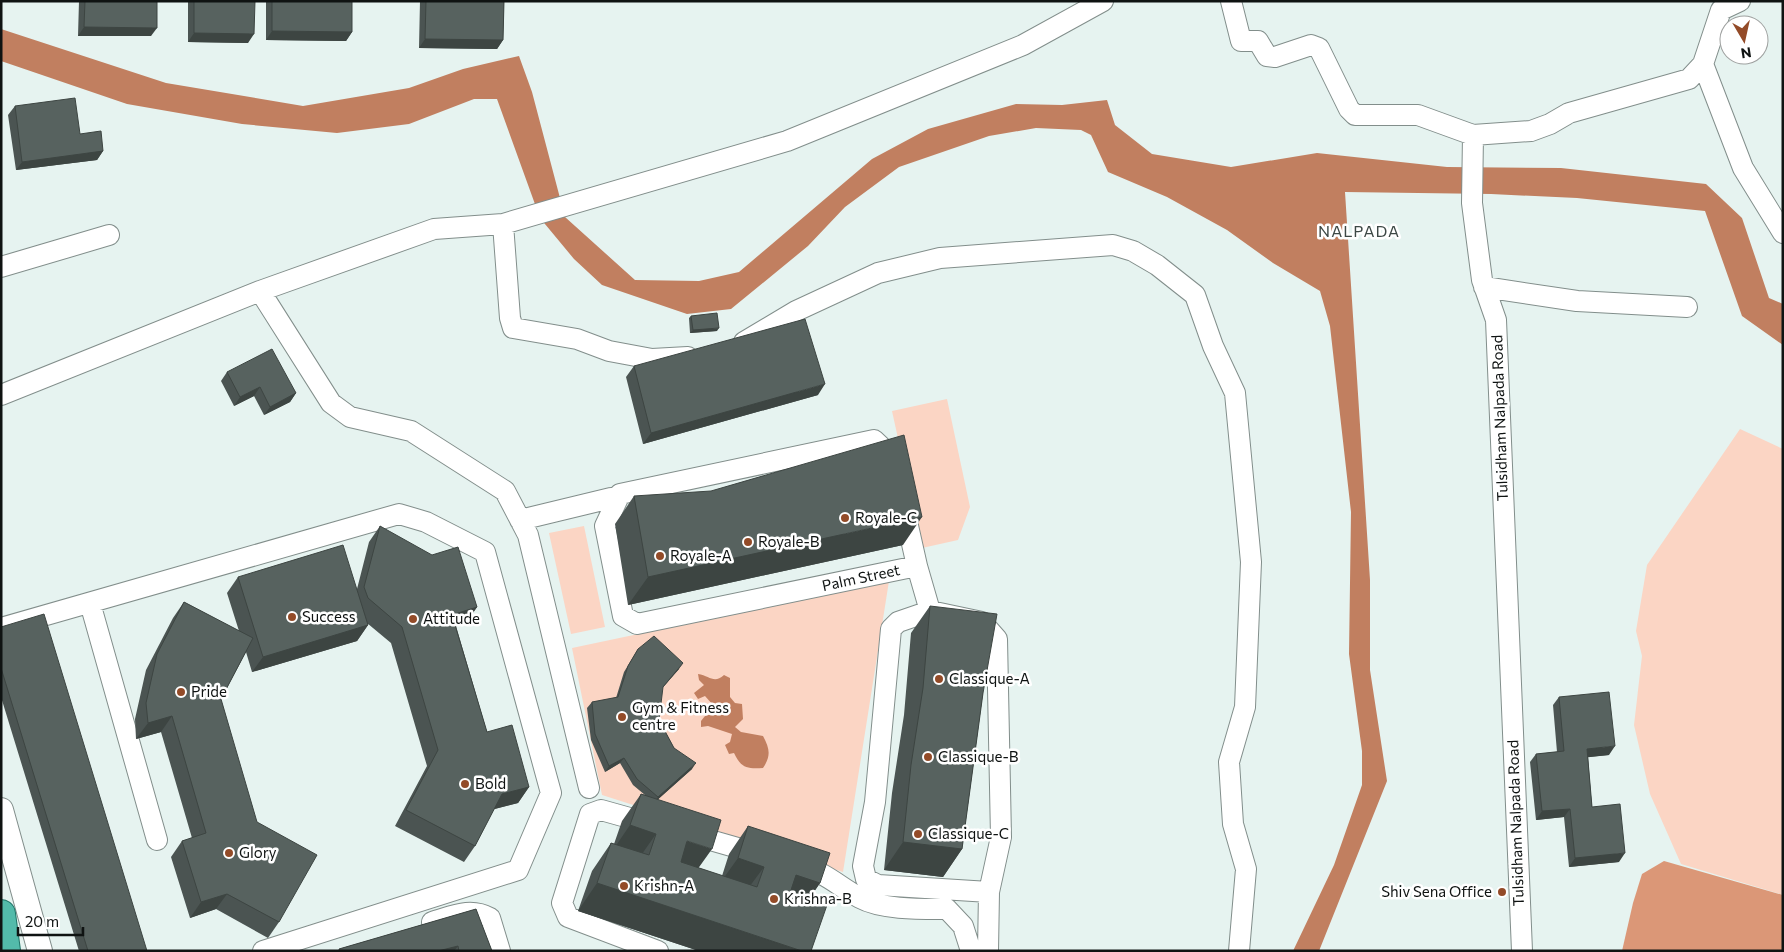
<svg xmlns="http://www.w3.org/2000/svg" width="1784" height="952" font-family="Commissioner,sans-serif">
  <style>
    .green { fill: #fbd5c4 }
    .forest { fill: #db9777 }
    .water { fill: #c17f60 }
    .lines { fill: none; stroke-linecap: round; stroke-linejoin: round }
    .minor-casing { stroke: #828e8b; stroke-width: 22 }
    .tertiary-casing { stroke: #828e8b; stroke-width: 26 }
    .trunk-casing { stroke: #1f7467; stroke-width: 30 }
    .minor { stroke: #fff; stroke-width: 20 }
    .tertiary { stroke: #fff; stroke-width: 24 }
    .trunk { stroke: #53baaa; stroke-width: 28 }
    .wall { fill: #4b5452 }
    .shaded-wall { fill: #3d4542 }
    .building { fill: #57625f; stroke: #3d4542 }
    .poi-dot { fill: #934b28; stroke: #fff; stroke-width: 2 }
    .labels { text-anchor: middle; stroke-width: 5; stroke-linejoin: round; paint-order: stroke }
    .street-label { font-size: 15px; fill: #0f1312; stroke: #fff }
    .poi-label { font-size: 15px; fill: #0f1312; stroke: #fff; text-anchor: start }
    .neighbourhood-label { font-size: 16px; letter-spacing: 1px; fill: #3d4845; stroke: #fff }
  </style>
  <rect width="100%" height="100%" fill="#e6f3f0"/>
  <path class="green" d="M947 399 970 507 958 540 922 548 892 411Z
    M1740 429 1783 449V895L1681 864 1650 794 1634 725 1642 656 1636 631 1647 565Z
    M584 526 605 627 571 634 549 533Z
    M889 581 843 872 602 795 572 648Z"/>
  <path class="forest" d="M1664 861 1783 895V951H1622L1633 903 1642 874Z"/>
  <path class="water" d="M1 29 166 83 303 106 409 88 463 69 519 56 532 92 565 217 635 280 699 281 739 272 872 159 928 129 1016 104 1062 105 1107 100 1115 125 1152 154 1231 167 1317 153 1447 167 1561 168 1706 184 1742 218 1769 298 1783 304V345L1742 316 1705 211 1577 198 1491 194 1345 192 1370 580V670L1387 781 1319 951H1293L1334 865 1362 785V751L1349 654 1351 512 1330 326 1320 291 1273 263 1227 230 1167 197 1108 172 1091 135 1081 130 1036 128 989 136 899 167 845 207 808 246 731 309 687 314 602 285 574 259 540 218 497 99H474L409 124 337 133 242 124 127 104 1 61Z
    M698 674C710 676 714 684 724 675L730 678V697L735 703 742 704 743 719 735 727 741 732 763 736C770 749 771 756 763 768 747 769 741 768 734 753L729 754 725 745 730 742 732 734 708 726 701 727V721L705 716 718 712V706L713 705 705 696 698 699 694 693 704 685 699 680Z"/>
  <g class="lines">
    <g class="minor-casing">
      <path id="minor" d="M1231 1 1241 41H1258L1267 56 1275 57 1311 45 1319 48 1349 109 1355 115H1418L1473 135 1531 131 1550 124 1569 113 1689 79 1703 64
        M1740 1 1721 10 1703 64 1743 168 1783 233
        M1473 135 1472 203 1482 280 1496 320 1522 951
        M503 224 510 318 513 328 577 339 609 351 652 359 688 357
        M1 267 109 235
        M1484 287 1577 301 1687 307
        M260 291 434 229 503 224 787 141 1023 45 1103 1
        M744 342 796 311 878 273 940 258 1113 245 1133 251 1157 265 1195 295 1213 346 1235 393 1251 562 1245 707 1229 762 1233 824 1246 869 1239 951
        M1 395 260 291 331 403 350 417 411 431 505 491 528 535 589 788
        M893 462 891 456 874 440 620 494 605 526 623 616 637 624 917 566 930 611 982 622 997 639 1001 837 989 892 988 951
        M904 508 917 566
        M520 520 611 498
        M90 603 157 840
        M930 611 898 622 891 629 875 802 863 866 866 879 878 885 989 892
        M1 628 399 514 426 522 485 552 551 793 518 870 263 951
        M651 824 601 810 590 814 562 903 568 917 658 951
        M689 834 759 854
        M799 865C825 872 837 885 860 898 882 910 922 909 947 909L963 926 971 951
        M432 922C453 916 470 907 490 918L500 951"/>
    </g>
    <g class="tertiary-casing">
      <path id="tertiary" d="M1 810 40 951"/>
    </g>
    <g class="trunk-casing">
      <path id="trunk" d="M1 914 6 951"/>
    </g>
    <use href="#minor" class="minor"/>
    <use href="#tertiary" class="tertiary"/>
    <use href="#trunk" class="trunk"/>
  </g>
  <path class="wall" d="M79 1H157L151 36H78Z
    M188 1H255L248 43 188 42Z
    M266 1H352V32L346 41 266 40Z
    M420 1H504L503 40 497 49 419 48Z
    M15 106 80 134 103 151 97 160 16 170 8 115Z
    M691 316 717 331 690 333 689 318Z
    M634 366 818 395 643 444 626 377Z
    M227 372 296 393 290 402 264 415 254 396 234 406 221 381Z
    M634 496 903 545 628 605 615 524Z
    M380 526 477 607 466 623 456 626 487 732 529 787 518 803 494 809 475 846 464 862 395 826 427 766 391 643 367 623 368 625 357 641 252 672 246 652 221 699 279 922 268 938 216 909 190 918 171 857 182 841 192 838 161 732 136 739 135 719 146 670 173 618 184 602 239 631 227 593 238 577 357 589 369 542Z
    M930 606 983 693 962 849 943 877 884 870 892 793 904 715 911 633Z
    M1 627 147 951H79L1 697Z
    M638 649 679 669 662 688 659 720 674 748 692 769 658 799 698 868 722 876 729 854 748 826 820 883 809 899 811 951H699L578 911 592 871 611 843 614 844 622 821 641 794 645 795 633 785 620 763 605 772 591 740 587 708 592 702 616 698 624 672Z
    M1559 697 1609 755 1588 757 1592 807 1619 862 1569 867 1564 817 1536 820 1530 762 1536 754 1557 752 1553 705Z
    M476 909 492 951H338L339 949Z"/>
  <path class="shaded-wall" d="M84 27 157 28 151 36H78Z
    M272 31 352 32 346 41 266 40Z
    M194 33 254 34 248 43 188 42Z
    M425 39 503 40 497 49 419 48Z
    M103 151 97 160 16 170 22 162Z
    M719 328 717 331 690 333 693 330Z
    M825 384 818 395 643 444 651 433Z
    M260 387 254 396 234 406 240 397Z
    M296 393 290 402 264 415 270 407Z
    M922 517 903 545 628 605 648 577Z
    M477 607 466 623 441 631 452 615Z
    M368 625 357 641 252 672 263 657Z
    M683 663 679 669 658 693Z
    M172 716 161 732 136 739 148 723Z
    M1615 746 1609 755 1581 758 1587 749Z
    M624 758 620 763 605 772 609 766Z
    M696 763 692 769 654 803 658 797Z
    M529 787 518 803 491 810 502 794Z
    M1570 809 1564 817 1536 820 1542 811Z
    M630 825 656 834 637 861 611 853Z
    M687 841 712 849 692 877 668 869Z
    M903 842 962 849 943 877 884 870Z
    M1625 853 1619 862 1569 867 1575 858Z
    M738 858 764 867 744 894 718 886Z
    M796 875 820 883 801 911 777 903Z
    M597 883 802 951H699L578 911Z
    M227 894 216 909 190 918 201 902Z
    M458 946 454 951H438Z"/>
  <path class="building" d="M85 1H157V28L84 27Z
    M194 1H255L254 34 194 33Z
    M272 1H352V32L272 31Z
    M426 1H504L503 40 425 39Z
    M75 98 80 134 101 131 103 151 22 162 15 106Z
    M717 313 719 328 693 330 691 316Z
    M805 319 825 384 651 433 634 366Z
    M272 349 296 393 270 407 260 387 240 397 227 372Z
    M904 435 922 517 648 577 634 496 711 491Z
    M380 526 432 555 458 547 477 607 452 615 487 732 512 725 529 787 502 794 475 846 406 810 438 750 402 627 368 598 364 587Z
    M343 545 368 625 263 657 238 577Z
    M184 602 253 638 221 699 257 822 317 855 279 922 227 894 201 902 182 841 206 833 172 716 148 723 146 703 157 654Z
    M930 606 997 614 983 693 962 849 903 842 911 765 923 688Z
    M44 614 147 951H88L1 668V627Z
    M654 636 683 663 663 687 659 720 674 748 696 763 658 797 637 779 624 758 609 766 595 734 592 702 618 697 628 666 638 649Z
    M1609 692 1615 746 1587 749 1592 807 1620 804 1625 853 1575 858 1570 809 1542 811 1536 754 1564 751 1559 697Z
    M641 794 721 820 712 849 687 841 681 862 757 887 764 867 738 858 748 826 830 853 820 883 796 875 790 893 827 905 811 951H802L597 883 611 843 649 855 656 834 630 825Z
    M476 909 492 951H459L458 946 438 951H340L339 949Z"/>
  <g class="poi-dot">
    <circle cx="845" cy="518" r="5"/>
    <circle cx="748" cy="542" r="5"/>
    <circle cx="660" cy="556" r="5"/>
    <circle cx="292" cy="617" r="5"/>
    <circle cx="413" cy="619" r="5"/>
    <circle cx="939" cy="679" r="5"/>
    <circle cx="181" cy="692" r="5"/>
    <circle cx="622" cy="717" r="5"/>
    <circle cx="928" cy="757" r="5"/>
    <circle cx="465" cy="784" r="5"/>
    <circle cx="918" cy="834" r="5"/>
    <circle cx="229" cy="853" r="5"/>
    <circle cx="624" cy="886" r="5"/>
    <circle cx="1502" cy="892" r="5"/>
    <circle cx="774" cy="899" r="5"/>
  </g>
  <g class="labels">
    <g class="street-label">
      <text transform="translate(1500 418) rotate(-92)" y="5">Tulsidham Nalpada Road</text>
      <text transform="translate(861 578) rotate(-12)" y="5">Palm Street</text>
      <text transform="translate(1516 823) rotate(-92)" y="5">Tulsidham Nalpada Road</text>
    </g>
    <g class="poi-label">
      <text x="855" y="523">Royale-C</text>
      <text x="758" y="547">Royale-B</text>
      <text x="670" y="561">Royale-A</text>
      <text x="302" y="622">Success</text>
      <text x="423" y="624">Attitude</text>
      <text x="949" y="684">Classique-A</text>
      <text x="191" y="697">Pride</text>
      <text x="632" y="713">Gym &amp; Fitness<tspan x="632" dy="17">centre</tspan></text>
      <text x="938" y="762">Classique-B</text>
      <text x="475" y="789">Bold</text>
      <text x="928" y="839">Classique-C</text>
      <text x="239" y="858">Glory</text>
      <text x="634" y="891">Krishn-A</text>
      <text x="1492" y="897" text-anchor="end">Shiv Sena Office</text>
      <text x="784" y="904">Krishna-B</text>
    </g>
    <g class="neighbourhood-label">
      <text x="1359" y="237">NALPADA</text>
    </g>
  </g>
  <rect width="1784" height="952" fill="none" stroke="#0f1312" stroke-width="5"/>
  <g transform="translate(1744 40) rotate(171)"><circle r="24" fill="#ffffff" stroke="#9fa1a0"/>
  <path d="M0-4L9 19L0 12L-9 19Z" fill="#934b28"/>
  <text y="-8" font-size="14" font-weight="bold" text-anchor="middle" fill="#0f1312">N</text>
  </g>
  <path d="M18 927v8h65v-8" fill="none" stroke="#0f1312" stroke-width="2.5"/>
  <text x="25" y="927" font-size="15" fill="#0f1312" stroke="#ffffff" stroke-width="4" paint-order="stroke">20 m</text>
</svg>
